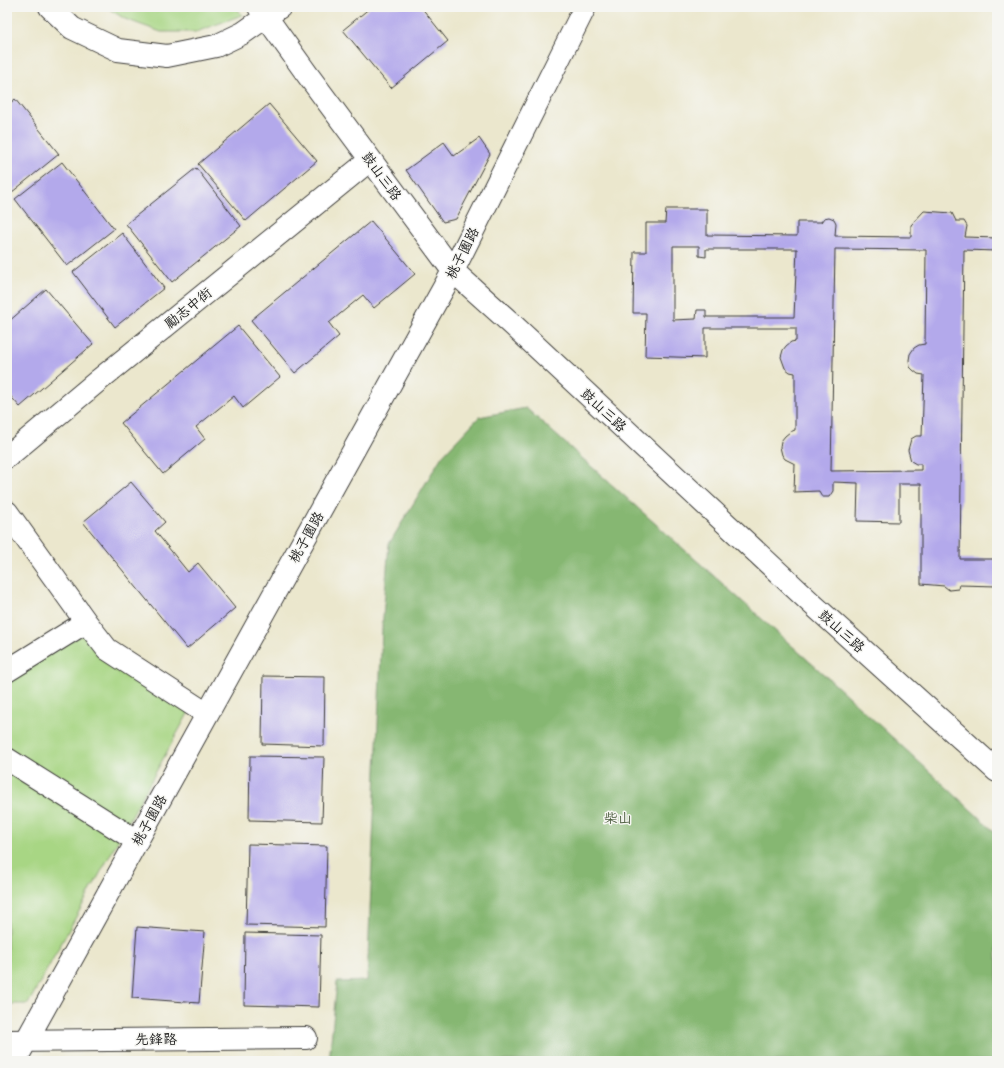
<svg xmlns="http://www.w3.org/2000/svg" width="1004" height="1068" font-family="'Patrick Hand','LXGW WenKai TC',sans-serif">
  <style>
    .green { fill: #a8d684; stroke: #627950 }
    .forest { fill: #86b772; stroke: #516a47 }
    .building { fill: #b3a9eb; fill-rule: evenodd }
    .lines { fill: none; stroke-linecap: round; stroke-linejoin: round }
    .minor-casing { stroke: #3b3a37; stroke-width: 24 }
    .minor { stroke: #fff; stroke-width: 22 }
    .labels { text-anchor: middle; stroke-width: 3; stroke-linejoin: round; paint-order: stroke }
    .street-label { font-size: 14px; fill: #1c1c1c; stroke: #f6f6f2 }
    .park-label { font-size: 14px; fill: #4d5d40; stroke: #f6f6f2 }
  </style>
  <rect width="100%" height="100%" fill="#f6f6f2"/>
  <filter id="ink" filterUnits="userSpaceOnUse"><feTurbulence type="fractalNoise" baseFrequency=".025" numOctaves="2"/><feDisplacementMap in="SourceGraphic" scale="8" xChannelSelector="R" yChannelSelector="G"/><feConvolveMatrix kernelMatrix="1 2 1 2 8 2 1 2 1" color-interpolation-filters="sRGB"/></filter>
  <filter id="wash" filterUnits="userSpaceOnUse"><feTurbulence type="fractalNoise" baseFrequency=".012" numOctaves="4" result="noise"/><feDisplacementMap in="SourceGraphic" scale="16" xChannelSelector="R" yChannelSelector="G"/><feGaussianBlur stdDeviation="0.9" result="paint"/><feColorMatrix in="noise" values="0 0 0 0 0 0 0 0 0 0 0 0 0 0 0 0 0 1.4 0 .05"/><feComposite in="paint" operator="in"/></filter>
  <g filter="url(#wash)">
    <rect width="100%" height="100%" fill="#ebe7cd"/>
    <path class="green" d="M106 7H236L242 15 196 32H161L125 19Z
      M86 632 190 710 28 1004H7V680Z"/>
    <path class="forest" d="M526 408 838 687 997 834V1061H329L337 982 367 981 382 629 389 544 442 456 479 417Z"/>
    <g id="blocks">
      <path class="building" d="M371 7H421L448 41 391 88 343 30Z
        M15 99 59 154 11 193 7 189V106Z
        M269 104 317 161 246 221 198 164Z
        M479 138 490 154 456 219 443 222 406 170 444 142 454 156Z
        M62 162 114 229 67 266 15 199Z
        M196 168 241 226 172 282 126 224Z
        M666 209H707V235L797 236V222H821L824 218 829 217 834 219 836 223 835 236 911 237V225L924 211 952 213 956 221H964L967 226 965 237 997 238V251L964 250 960 559H997V586L959 585 958 589 949 590 944 586 921 584V484H899V522L857 521 858 483 833 482V491L829 497H822L820 494 819 491 794 492 795 464 785 459 782 455 780 447 781 441 785 436 790 432 795 430V373L790 372 785 368 781 357 783 350 786 346 791 342 796 341V328H705V358L645 356 646 313H633L634 252H646V223H665ZM673 246H699V256L706 257V249H797L794 317H706V310H697L696 319 673 320ZM835 249 926 250 925 344 919 345 914 348 910 354 909 360 910 367 913 370 918 374 924 375 922 436H916L911 439 908 450 911 461 916 464H921V470L831 471Z
        M371 221 415 274 374 308 363 295 329 323 339 336 295 373 251 320Z
        M122 233 164 288 115 327 73 272Z
        M46 289 93 344 20 407 7 392V323Z
        M238 326 280 377 243 408 234 396 196 427 205 439 163 474 121 423Z
        M131 482 165 522 155 531 188 572 198 563 235 608 187 649 83 522Z
        M263 676 325 677 324 746 262 744Z
        M250 756 324 757 322 822 249 820Z
        M248 844 327 846 325 927 246 925Z
        M137 927 205 932 199 1003 132 998Z
        M245 933 321 935 319 1007 244 1005Z"/>
    </g>
  </g>
  <g filter="url(#ink)">
    <use href="#blocks" fill-opacity="0" stroke="#3b3a37" stroke-width="1"/>
    <g class="lines">
      <g class="minor-casing">
        <path id="minor" d="M50 7 72 28 118 50 167 56 216 46 243 33 280 7
          M259 7 307 74 453 271 512 324 810 602 997 771
          M7 457 99 380 370 160
          M7 512 86 622 107 649 207 714
          M7 671 86 622
          M7 759 137 841
          M7 1041 306 1038
          M15 1061 453 271 585 7"/>
      </g>
      <use href="#minor" class="minor"/>
    </g>
  </g>
  <g class="labels">
    <g class="street-label">
      <text transform="translate(382 176) rotate(54)" y="5">鼓山三路</text>
      <text transform="translate(462 253) rotate(-63)" y="5">桃子園路</text>
      <text transform="translate(188 308) rotate(-39)" y="5">勵志中街</text>
      <text transform="translate(604 410) rotate(43)" y="5">鼓山三路</text>
      <text transform="translate(306 537) rotate(-61)" y="5">桃子園路</text>
      <text transform="translate(842 631) rotate(42)" y="5">鼓山三路</text>
      <text transform="translate(149 820) rotate(-61)" y="5">桃子園路</text>
      <text x="156" y="1044">先鋒路</text>
    </g>
    <g class="park-label">
      <text x="618" y="823">柴山</text>
    </g>
  </g>
  <rect width="1004" height="1068" fill="none" stroke="#f6f6f2" stroke-width="24"/>
</svg>
